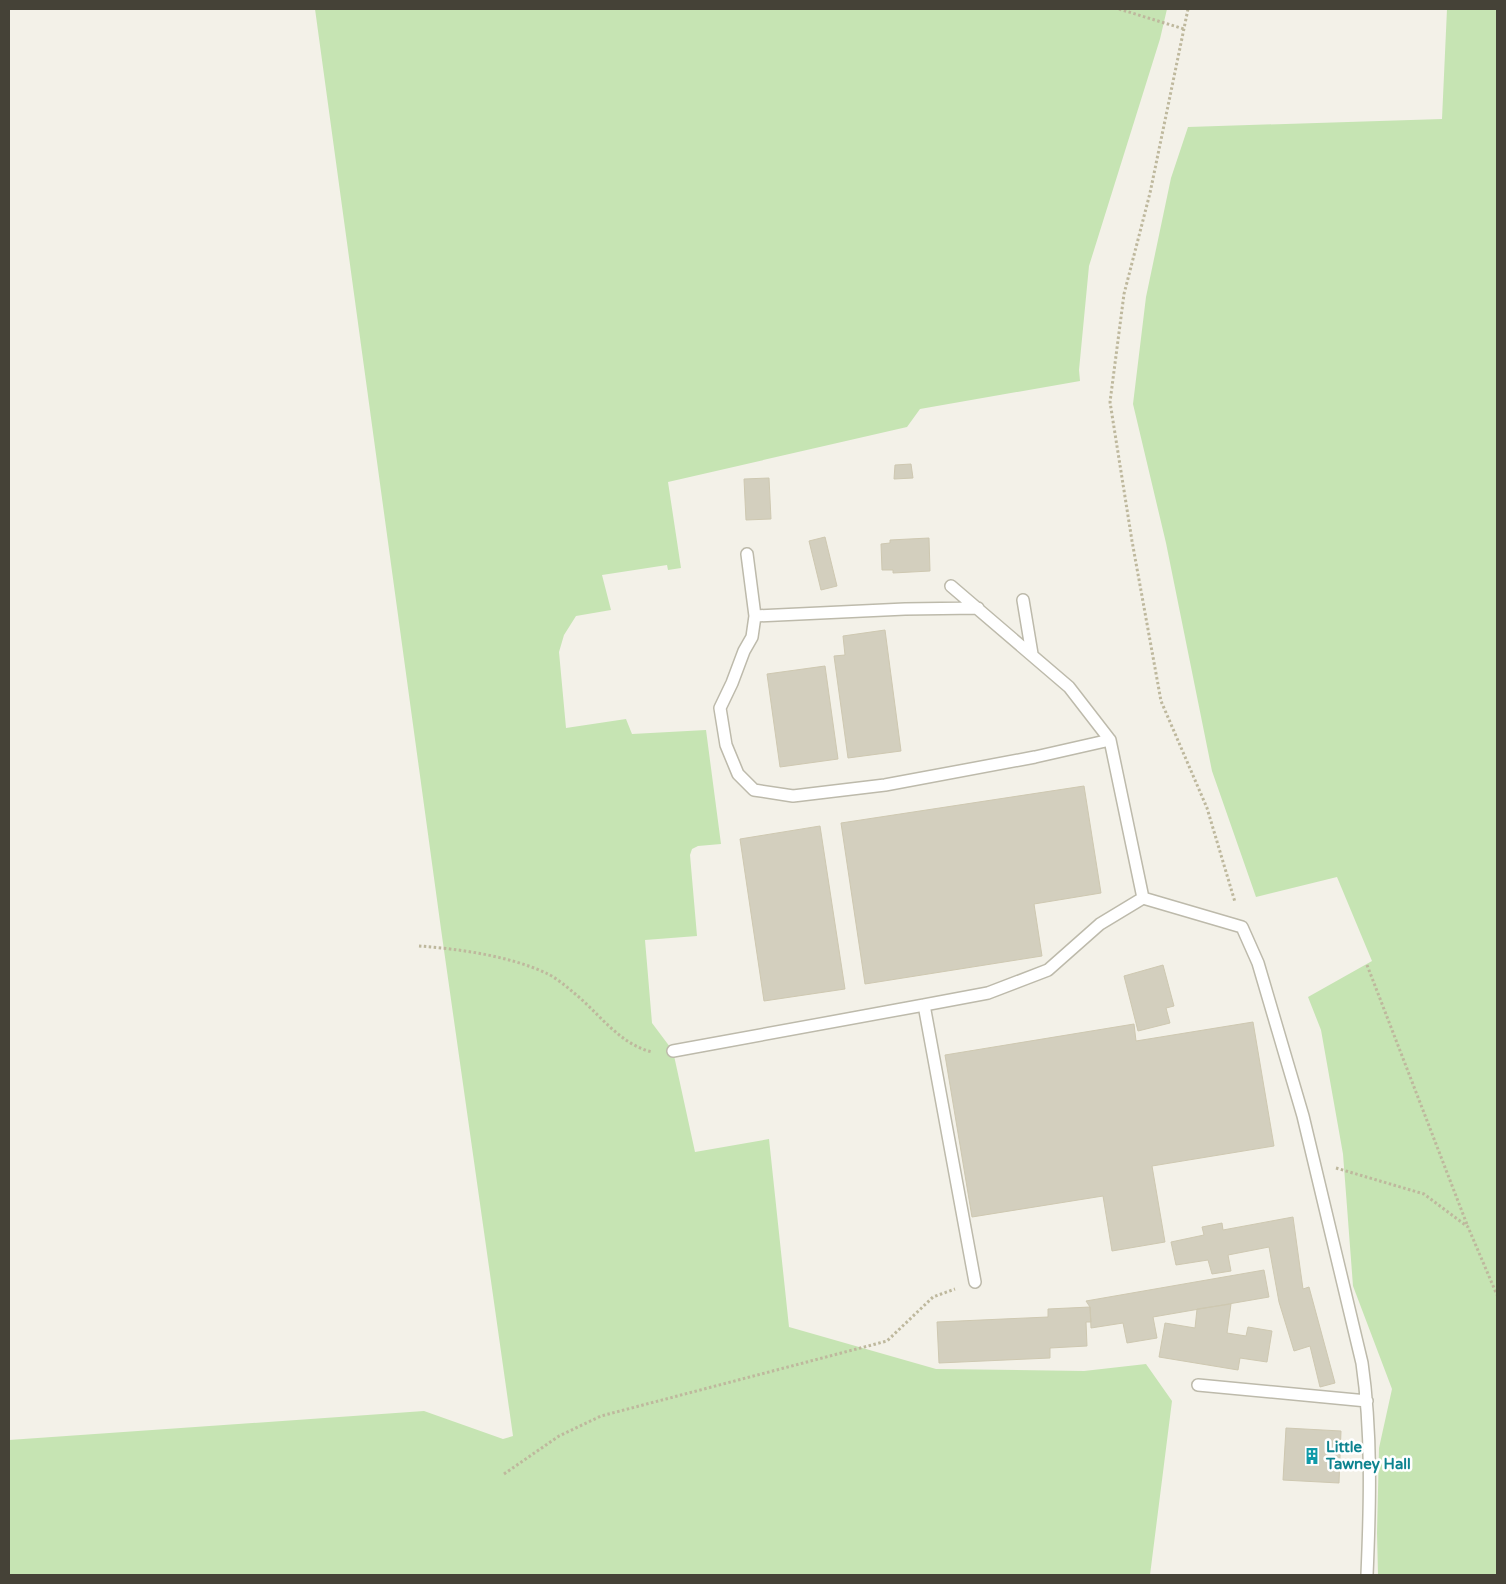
<svg xmlns="http://www.w3.org/2000/svg" width="1506" height="1584" font-family="'Varela Round',sans-serif">
  <style>
    .green { fill: #c6e4b3 }
    .building { fill: #d3cfbe; stroke: #cec8b1 }
    .lines { fill: none; stroke-linecap: round; stroke-linejoin: round }
    .lane-casing { stroke: #bdbaab; stroke-width: 14 }
    .path { stroke: #beb89d; stroke-width: 3; stroke-dasharray: 2.5 2.5; stroke-linecap: butt }
    .lane { stroke: #fff; stroke-width: 11 }
    .labels { text-anchor: middle; stroke-width: 5; stroke-linejoin: round; paint-order: stroke }
    .culture-label { font-size: 15px; font-weight: bold; fill: #0d838f; stroke: #fff; text-anchor: start }
  </style>
  <rect width="100%" height="100%" fill="#f3f1e8"/>
  <path class="green" d="M315 9H1167L1160 39 1089 266 1079 370 1080 381 920 409 907 427 668 482 681 568 668 570 667 565 602 575 611 610 576 616 564 635 559 652 566 728 626 719 632 734 706 730 721 844 698 846 692 849 690 855 697 936 645 940 652 1023 673 1051 695 1152 769 1139 789 1327 936 1369 1084 1371 1146 1364 1172 1401 1150 1575H9V1440L424 1411 503 1439 513 1436 441 929Z
    M1447 9H1497V1575H1378L1377 1533 1379 1448 1392 1389 1353 1286 1343 1154 1321 1030 1308 997 1372 961 1337 877 1256 897 1212 771 1166 543 1133 404 1146 297 1171 178 1188 127 1442 119Z"/>
  <path class="building" d="M911 464 913 478 894 479 895 465Z
    M769 478 771 519 746 520 744 479Z
    M825 537 837 586 821 590 809 541Z
    M929 538 930 571 893 573V570H882L881 544 890 543V540Z
    M885 630 901 751 848 758 834 656 845 655 843 636Z
    M825 666 838 759 780 767 767 674Z
    M1084 786 1101 893 1034 904 1042 956 865 984 841 823Z
    M820 826 845 989 764 1001 740 839Z
    M1163 965 1174 1006 1166 1008 1170 1023 1138 1031 1124 976Z
    M1253 1022 1274 1146 1152 1166 1165 1242 1112 1251 1103 1196 972 1217 945 1055 1134 1024 1136 1041Z
    M1293 1217 1303 1289 1309 1287 1335 1383 1320 1387 1310 1346 1294 1351 1279 1302 1269 1247 1228 1255 1231 1271 1212 1274 1208 1260 1176 1265 1171 1242 1204 1235 1202 1227 1222 1223 1223 1230Z
    M1264 1270 1269 1297 1153 1317 1157 1338 1127 1343 1123 1323 1091 1328 1090 1307 1086 1301Z
    M1231 1304 1227 1333 1246 1336 1248 1327 1272 1331 1267 1362 1240 1358 1238 1370 1159 1357 1165 1323 1195 1328 1197 1309Z
    M1090 1307 1091 1322H1086L1087 1346 1050 1348V1358L939 1363 937 1322 1048 1317V1309Z
    M1286 1428 1341 1431 1339 1483 1283 1480Z"/>
  <g class="lines">
    <g class="lane-casing">
      <path id="lane" d="M747 554 755 616 752 637 744 651 732 683 720 708 726 745 738 774 754 790 793 796 885 785 1035 757 1110 740
        M951 586 1069 687 1110 740 1143 898
        M1023 600 1032 654
        M755 616 905 609 978 608
        M673 1051 924 1005
        M975 1282 924 1005 988 993 1048 970 1100 924 1143 898 1242 927 1258 963 1303 1116 1362 1363C1372 1432 1370 1505 1367 1575
        M1198 1385 1367 1401"/>
    </g>
    <path class="path" d="M1119 9 1184 29
      M1188 9 1150 193 1124 294 1110 402 1132 541 1161 701 1207 808 1235 902
      M419 946C460 949 509 956 546 973 555 977 566 986 574 993 599 1013 619 1044 652 1052
      M1367 965 1468 1227
      M1336 1168 1424 1194 1468 1227 1497 1295
      M504 1474 559 1436 601 1416 887 1341 933 1297 955 1289"/>
    <use href="#lane" class="lane"/>
  </g>
  <defs>
    <g id="building-bare" transform="scale(1.35)"><path d="M-4-6H4V6H1V3H-1V6H-4ZM-2.5-4.3h1.7v1.8h-1.7ZM.8-4.3h1.7v1.8H.8ZM-2.5-1h1.7V.8h-1.7ZM.8-1h1.7V.8H.8Z" fill="#0f9aa8" stroke="#fff" stroke-width="2.5" paint-order="stroke"/></g>
  </defs>
  <g fill-rule="evenodd">
    <use href="#building-bare" x="1312" y="1456"/>
  </g>
  <g class="labels">
    <g class="culture-label">
      <text x="1326" y="1452">Little<tspan x="1326" dy="17">Tawney Hall</tspan></text>
    </g>
  </g>
  <rect width="1506" height="1584" fill="none" stroke="#454237" stroke-width="20"/>
</svg>
